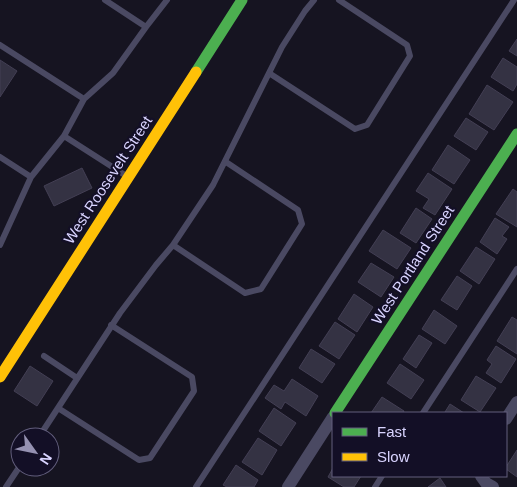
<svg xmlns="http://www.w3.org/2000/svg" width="517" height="487" font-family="Arial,sans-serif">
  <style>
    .building { fill: #343243; stroke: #433f54 }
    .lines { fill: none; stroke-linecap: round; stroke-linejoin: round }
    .lane { stroke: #4a4962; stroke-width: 6 }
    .street { stroke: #4a4962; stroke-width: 12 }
    .fast { stroke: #4caf50; stroke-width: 11 }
    .slow { stroke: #ffc107; stroke-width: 11 }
    .labels { text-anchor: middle; stroke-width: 4.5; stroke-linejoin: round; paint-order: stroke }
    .street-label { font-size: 15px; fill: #d9d4ff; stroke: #130f26 }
  </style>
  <rect width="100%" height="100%" fill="#161421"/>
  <path class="building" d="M517 39V56L509 51Z
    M503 58 517 67V84L513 91 491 77Z
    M0 60 17 71 0 97Z
    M487 85 513 102 494 130 469 114Z
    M466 118 488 132 476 150 454 136Z
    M448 145 470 160 454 184 432 170Z
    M82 168 92 188 54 206 44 186Z
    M428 173 452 189 435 215 423 208 429 199 416 191Z
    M513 189 517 192V227L496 214Z
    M416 208 432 219 416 243 400 233Z
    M495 218 509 227 502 236 507 239 497 254 480 242Z
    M383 230 411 248 397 269 369 251Z
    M476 247 495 259 479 284 460 271Z
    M371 263 394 277 381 297 358 282Z
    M457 276 472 286 457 310 441 300Z
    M354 294 373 307 357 332 338 319Z
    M434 310 457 326 445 344 422 329Z
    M512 317 517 320V354L497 341Z
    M335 322 355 335 339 359 319 346Z
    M419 335 432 343 416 368 403 359Z
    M496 346 516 359 501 383 486 373 492 364 487 360Z
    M311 349 335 364 322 383 299 368Z
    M400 364 424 380 411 399 387 383Z
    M30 366 53 381 37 406 14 391Z
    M476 376 496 388 480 412 461 400Z
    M292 379 318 396 306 416 285 402 281 409 265 398 274 385 284 391Z
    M382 397 404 411 403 413H371Z
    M450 404 464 413H447L445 412Z
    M274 408 296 423 281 446 259 431Z
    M258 438 277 450 262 475 242 462Z
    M517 450V477L506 469V467Z
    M236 465 258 480 254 487H227L223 485Z
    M333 468V476H361L354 487H344L328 477Z
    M440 478 446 487H428Z"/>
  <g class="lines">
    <path class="lane" d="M105 0 146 27 167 0
      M0 45 84 99
      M269 73 355 129 367 125 410 56 407 45 339 0
      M64 136 128 177
      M0 157 31 177
      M0 245 31 177 64 136 84 99 113 73 146 27
      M173 245 245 293 261 289 302 224 298 210 226 162
      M44 356 77 378
      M58 408 139 460 150 458 194 391 192 377 111 325
      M423 413 517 269
      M39 437 120 313 156 265 173 245 213 185 282 47 305 11 314 0
      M6 487 20 466
      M196 487 514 0
      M375 487 382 476"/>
    <path class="street" d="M506 419 517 402
      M481 476 486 483 493 487
      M288 487 333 417"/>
    <path class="fast" d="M196 72 242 0
      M335 413 517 134"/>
    <path class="slow" d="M0 377 196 72"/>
  </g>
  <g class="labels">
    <g class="street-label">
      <text transform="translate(108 180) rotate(-57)" y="5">West Roosevelt Street</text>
      <text transform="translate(413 265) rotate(-57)" y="5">West Portland Street</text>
    </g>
  </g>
  <rect x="332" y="412" width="175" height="65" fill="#130f26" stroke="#625e7d"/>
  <rect x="342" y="428" width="25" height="8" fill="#4caf50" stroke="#625e7d"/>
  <text x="377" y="437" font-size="15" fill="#d9d4ff">Fast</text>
  <rect x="342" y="453" width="25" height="8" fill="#ffc107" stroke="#625e7d"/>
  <text x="377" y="462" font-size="15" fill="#d9d4ff">Slow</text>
  <g transform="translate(35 452) rotate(123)"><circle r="24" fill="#130f26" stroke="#625e7d"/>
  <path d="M0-4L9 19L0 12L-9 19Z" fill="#9591b1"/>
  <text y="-8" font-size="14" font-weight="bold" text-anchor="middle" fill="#d9d4ff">N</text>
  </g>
</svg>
